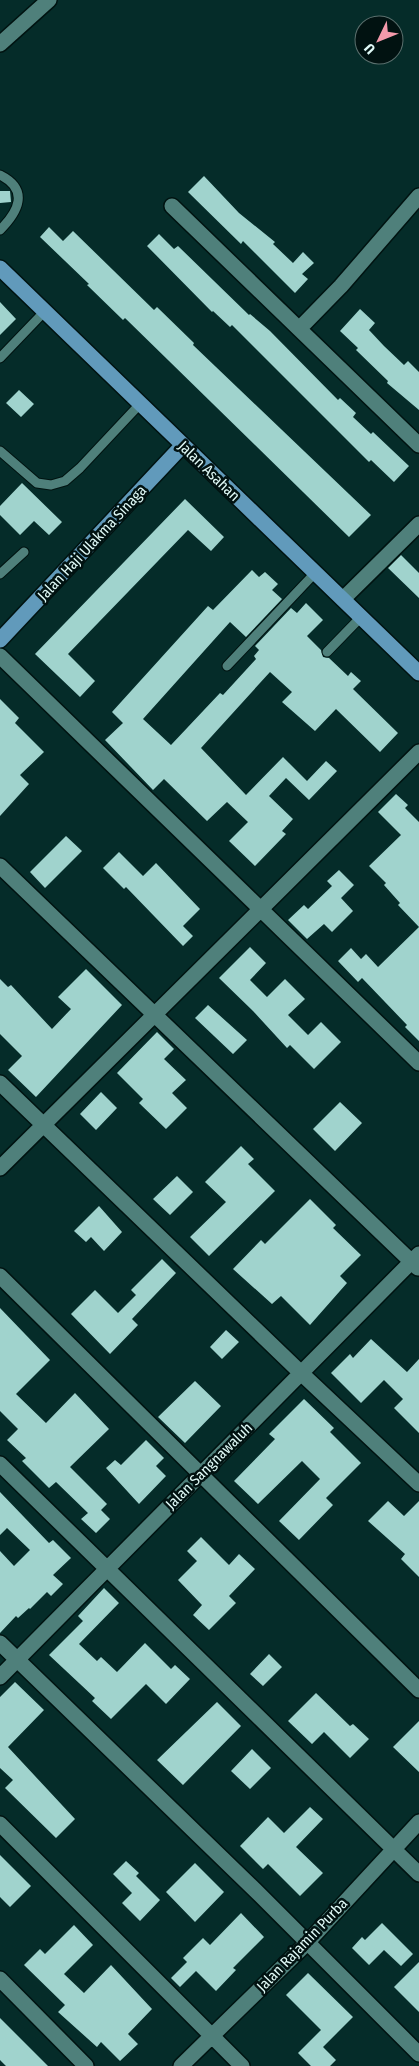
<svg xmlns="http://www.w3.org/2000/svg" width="419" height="2066" font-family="'Fira Sans Condensed',sans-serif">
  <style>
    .building { fill: #a0d3cd }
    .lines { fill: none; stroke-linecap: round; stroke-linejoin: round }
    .service-casing { stroke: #001311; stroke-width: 11 }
    .minor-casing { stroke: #001311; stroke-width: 18 }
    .primary-casing { stroke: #001311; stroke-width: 18 }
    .service { stroke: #4f807b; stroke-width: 9 }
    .minor { stroke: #4f807b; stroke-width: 15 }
    .primary { stroke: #619abb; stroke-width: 15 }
    .labels { text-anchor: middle; stroke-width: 5; stroke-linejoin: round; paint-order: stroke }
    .street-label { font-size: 15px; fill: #e0faf7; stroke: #011211 }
  </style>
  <rect width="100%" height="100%" fill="#052c29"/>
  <path class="building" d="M204 176 239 213 275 242 273 244 293 263 303 252 314 263 302 274 308 279 295 293 243 241 241 244 188 192Z
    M0 191H10L11 202 0 203Z
    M49 227 63 241 73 231 154 310 157 307 194 343 193 345 371 515 349 537 125 318 123 320 87 285 89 284 40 237Z
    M159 234 174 249 178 246 249 315 250 314 270 331 338 400 340 398 356 413 353 417 371 434 373 432 409 466 394 482 371 460 369 462 232 325 230 327 213 311 212 312 147 246Z
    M0 302 16 319 0 335Z
    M360 309 375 323 369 330 384 346 404 365 408 361 419 372V410L387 383 388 381 356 350 358 348 340 331Z
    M19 390 34 404 21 417 6 403Z
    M22 483 62 522 49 535 34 521 20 535 0 515V506Z
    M185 499 224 537 211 551 188 530 68 654 95 681 80 697 35 654Z
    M401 555 419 573V598L388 568Z
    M252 570 259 577 265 572 278 584 272 590 282 599 246 637 230 622 143 719 171 745 220 693 223 695 256 659 254 656 259 650 255 646 291 608 297 613 306 603 323 620 307 636 321 650 323 657 329 658 348 676 351 672 361 681 353 689 398 733 380 752 336 709 315 731 282 702 292 692 270 672 201 748 246 795 283 757 307 781 326 761 337 771 309 800 286 778 269 796 293 819 282 831 286 834 255 866 229 841 248 822 227 802 207 821 164 779 153 790 105 740 123 723 112 712 208 606 213 610Z
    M0 699 19 718 15 723 44 752 20 775 29 784 0 816Z
    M396 794 408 805 405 808 419 822V927L398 905 400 903 384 885 386 883 369 866 401 835 378 812Z
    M66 836 82 851 45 888 30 872Z
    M119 852 143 876 156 863 200 909 183 926 193 936 183 946 126 887 124 889 103 868Z
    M339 870 354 885 341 898 353 911 332 932 324 924 307 939 288 920 304 905 308 909 332 886 327 881Z
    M419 927V1041L405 1027 407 1025 362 978 358 982 338 961 351 948 361 959 366 954 378 967Z
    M250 947 266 963 250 980 267 997 285 979 305 999 288 1015 308 1035 321 1022 341 1042 314 1069 290 1045 287 1048 253 1011 219 978Z
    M86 969 122 1005 36 1097 8 1070 22 1056 0 1034V979L8 987 11 985 52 1029 71 1009 58 997Z
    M208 1005 247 1040 233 1054 195 1018Z
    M157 1032 174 1049 164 1059 186 1080 172 1093 187 1108 166 1129 139 1103 143 1099 117 1073Z
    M101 1092 117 1108 96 1130 80 1114Z
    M340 1102 362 1123 335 1151 313 1129Z
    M241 1146 254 1159 248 1164 275 1191 209 1256 190 1237 226 1202 205 1182Z
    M177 1176 193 1192 170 1215 153 1199Z
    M310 1199 336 1225 333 1228 361 1255 340 1276 347 1283 310 1325 281 1296 272 1304 233 1269 261 1240 265 1244Z
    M99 1206 122 1232 104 1251 91 1237 86 1242 74 1231Z
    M162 1259 176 1273 132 1319 138 1325 110 1354 71 1314 95 1290 118 1313 136 1295 131 1290Z
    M0 1308 50 1360 16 1394 46 1423 75 1393 109 1429 70 1467 107 1504 101 1510 110 1519 96 1533 81 1519 88 1513 56 1482 49 1488 22 1461 26 1458 7 1440 18 1429 0 1411Z
    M226 1330 239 1342 222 1359 210 1347Z
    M371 1339 407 1372 419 1359V1433L394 1408 403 1399 384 1380 361 1403 331 1373 350 1354 353 1358Z
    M195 1381 221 1406 185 1443 158 1417Z
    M304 1399 334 1428 330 1432 361 1463 326 1498 333 1505 299 1540 279 1521 320 1479 302 1461 258 1504 234 1481 275 1439 269 1434Z
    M146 1440 164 1458 156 1466 166 1476 139 1504 106 1468 115 1460 121 1465Z
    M0 1492 49 1543 53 1540 71 1558 53 1575 63 1584 51 1596 47 1592 30 1609 29 1608 18 1618 16 1616 0 1633V1551L14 1566 30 1550 7 1528 0 1535Z
    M388 1501 404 1516 419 1501V1577L401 1559 405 1554 368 1521Z
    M201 1537 229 1565 239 1554 255 1569 229 1596 236 1603 209 1630 193 1615 202 1605 178 1580 197 1561 187 1551Z
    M104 1588 119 1603 79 1644 97 1661 101 1657 117 1672 145 1643 171 1669 175 1665 190 1679 166 1704 146 1684 111 1719 92 1701 95 1698 49 1655 83 1621 78 1616Z
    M269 1654 282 1667 263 1686 250 1674Z
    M15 1682 44 1710 8 1747 75 1819 56 1838 5 1788 13 1780 0 1768V1697Z
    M316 1693 350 1726 353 1724 369 1739 350 1758 324 1732 312 1744 288 1721Z
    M217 1702 241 1726 183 1785 157 1760Z
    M419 1721V1772L393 1747Z
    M252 1749 271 1768 250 1789 231 1771Z
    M310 1807 323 1819 296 1847 323 1873 300 1896 268 1864 263 1869 240 1846 268 1817 284 1833Z
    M0 1855 31 1886 10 1907 0 1897Z
    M126 1861 139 1873 136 1876 160 1900 140 1921 122 1903 132 1893 113 1874Z
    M195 1863 224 1892 195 1922 166 1892Z
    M241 1913 264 1937 233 1968 236 1970 216 1991 196 1971 180 1987 171 1978 187 1962 183 1958 203 1938 210 1945Z
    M382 1923 413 1954 401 1966 384 1950 369 1965 352 1948 362 1937 365 1940Z
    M74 1925 93 1945 64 1974 84 1993 111 1965 152 2009 128 2034 138 2044 120 2061 101 2042 97 2047 58 2012 65 2005 24 1965 40 1949 45 1954Z
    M419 1962V2012L394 1987Z
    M308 1973 353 2017 323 2047 336 2060 330 2066H311L298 2053 321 2030 286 1995Z
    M0 2018 48 2066H6L0 2060Z"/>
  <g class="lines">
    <g class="service-casing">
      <path id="service" d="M0 175C30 190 18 212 0 230
        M0 358 45 311
        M0 451 37 483 51 485 65 481 80 468 140 404
        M0 574 24 552
        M327 652 361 617
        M227 666 315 573"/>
    </g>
    <g class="minor-casing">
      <path id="minor" d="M0 44 49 0
        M172 206 419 445
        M299 329 341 286 419 196
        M343 599 419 524
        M0 656 419 1063
        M0 866 418 1268
        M0 1083 301 1373 419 1484
        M0 1168 419 752
        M0 1276 419 1690
        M0 1464 419 1874
        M0 1643 255 1890 419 2054
        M0 1677 419 1254
        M0 1824 242 2066
        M0 1979 86 2066
        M181 2066 307 1943 419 1822"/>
    </g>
    <g class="primary-casing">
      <path id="primary" d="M0 268 419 673
        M0 640 183 445"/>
    </g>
    <use href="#service" class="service"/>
    <use href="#minor" class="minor"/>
    <use href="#primary" class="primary"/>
  </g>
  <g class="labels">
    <g class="street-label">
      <text transform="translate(209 471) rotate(44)" y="5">Jalan Asahan</text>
      <text transform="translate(92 543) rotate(-47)" y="5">Jalan Haji Ulakma Sinaga</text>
      <text transform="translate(209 1466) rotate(-45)" y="5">Jalan Sangnawaluh</text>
      <text transform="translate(302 1945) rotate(-46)" y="5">Jalan Rajamin Purba</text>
    </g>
  </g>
  <g transform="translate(379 40) rotate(227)"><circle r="24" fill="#011211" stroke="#5a6f6d"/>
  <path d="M0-4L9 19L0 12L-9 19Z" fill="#f39aab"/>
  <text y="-8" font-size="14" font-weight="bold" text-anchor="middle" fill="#e0faf7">U</text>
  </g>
</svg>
